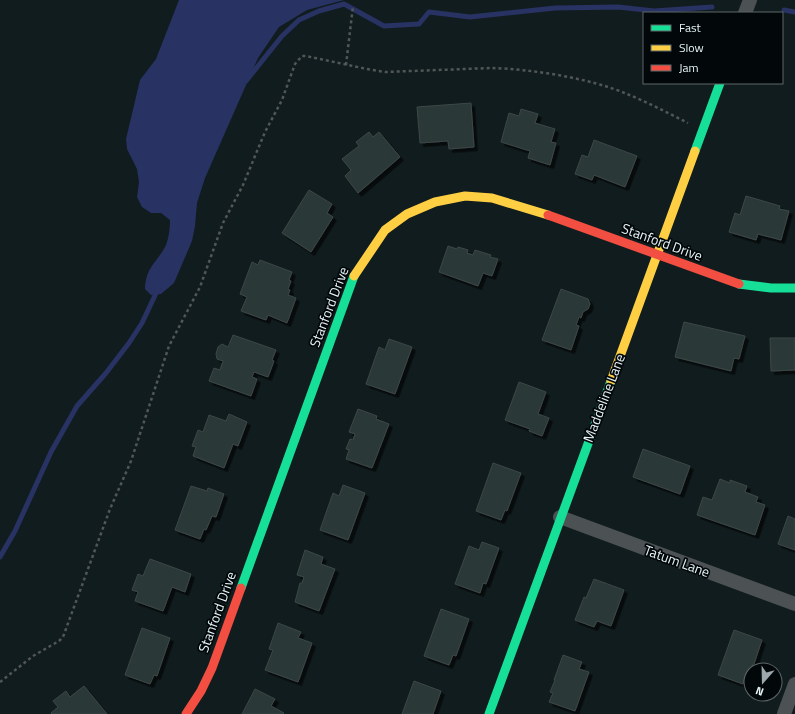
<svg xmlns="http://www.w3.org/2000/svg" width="795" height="714" font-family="'Titillium Web',sans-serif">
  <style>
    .water { fill: #283263 }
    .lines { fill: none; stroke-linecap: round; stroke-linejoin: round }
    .stream { stroke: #283263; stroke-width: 5 }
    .building { fill: #2b3737; stroke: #3d4747; filter: url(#shadow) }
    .path { stroke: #515657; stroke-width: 2.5; stroke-dasharray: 3 3; stroke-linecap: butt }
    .street { stroke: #4c5153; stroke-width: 14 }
    .fast { stroke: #16e098; stroke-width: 9 }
    .slow { stroke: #ffcf43; stroke-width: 9 }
    .jam { stroke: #f24e42; stroke-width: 9 }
    .labels { text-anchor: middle; stroke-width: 3.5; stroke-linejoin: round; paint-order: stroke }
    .street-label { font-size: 14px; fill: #e7f4f7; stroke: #02080a }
  </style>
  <defs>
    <filter id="shadow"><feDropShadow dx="3.5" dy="3.5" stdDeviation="0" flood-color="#0009"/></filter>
  </defs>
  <rect width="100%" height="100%" fill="#111c1e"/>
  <path class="water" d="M179 0H344L307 10 279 27 258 58 205 178 197 203 195 226 192 241 174 283 161 294 151 295 145 289C146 266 157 263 166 245 169 237 170 228 170 220L161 213H151L142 207 137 197 139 182 137 169 127 149 126 139 140 80 156 59Z"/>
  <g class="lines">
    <path class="stream" d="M784 10 795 12
      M246 81 282 36 299 20 319 11 344 4 384 26 419 24 429 12 470 17 555 8 618 7 654 11 712 7
      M0 557 15 531 51 452 77 406 106 373 129 343 142 323 158 289"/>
  </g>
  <path class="building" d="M471 103 474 147 449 149 448 141 420 143 417 107Z
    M521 109 538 114 535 123 555 129 551 142 556 143 550 165 528 158 530 151 501 142 509 113 519 116Z
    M369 132 373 137 379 132 400 157 358 193 345 176 351 170 342 159 359 146 356 142Z
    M594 140 637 156 625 187 594 175 592 180 575 174 582 155 588 157Z
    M309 190 332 204 327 213 333 217 311 252 282 233Z
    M746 196 780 206 779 209 789 211 781 240 758 234 756 240 729 232 735 213 740 215Z
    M448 246 457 249 458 247 468 250 467 253 473 255 475 250 491 255 490 257 498 259 492 276 483 273 478 286 439 272Z
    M260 260 292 272 289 280 291 281 288 289 290 290 288 295 296 298 287 323 268 315 266 320 241 311 247 297 240 294 252 262 258 265Z
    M561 289 588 299 590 304 588 309 583 312 581 318 579 317 576 325 579 326 571 350 542 340Z
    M684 322 745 336 739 359 734 358 731 371 675 357Z
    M233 335 276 350 272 360 274 361 268 377 254 372 252 377 257 379 251 396 209 381 214 368 220 370 223 361 217 359 216 354 218 347 222 344 228 347Z
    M770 338H795V370L771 371Z
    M389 339 412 347 395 394 366 384 379 347 385 350Z
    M519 382 546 392 538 414 549 418 542 436 529 431 530 429 505 420Z
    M358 409 377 416 376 419 389 424 372 468 346 459 349 450 346 449 350 439 353 440 355 434 349 432Z
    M229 414 247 422 238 446 233 444 224 468 193 456 196 447 192 446 198 430 203 432 209 415 226 421Z
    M643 449 690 466 680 494 633 477Z
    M493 463 521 473 507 511 505 510 501 520 476 511Z
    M720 479 730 483V480L747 486 745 492 758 497 756 502 765 505 755 535 697 515 703 497 712 500Z
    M343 485 365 493 348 540 320 530 333 493 339 496Z
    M191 486 207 491 208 488 224 494 216 517 212 516 206 530 204 529 200 539 175 530Z
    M788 516 795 519V550L778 544Z
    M482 542 499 548 486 584 483 583 480 593 455 584 469 546 479 550Z
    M305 550 323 557 321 564 335 569 319 611 295 602 300 583H302L304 577 297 575Z
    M150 559 191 574 185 592 172 587 163 611 135 601 138 592 132 590 138 574 143 576Z
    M594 579 624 590 611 626 597 621 594 627 575 620 584 597 586 598Z
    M441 609 469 619 456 656 453 655 449 665 424 656Z
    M278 623 301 632 298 638 312 643 298 682 265 670 273 650 269 649Z
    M142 628 170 638 157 676 154 675 150 684 125 675Z
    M734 630 762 640 754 664H753L749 675 746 674 743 684 718 675Z
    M563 655 582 662 579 669 589 672 575 711 549 702 553 693 550 692 555 680H554Z
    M414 681 441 691 433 714H402Z
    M84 686 107 714H52L51 713 58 707 53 701 66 691 70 697Z
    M255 689 275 699 271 706 284 713 283 714H242Z"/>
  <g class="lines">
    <path class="path" d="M346 65 353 6
      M0 682 33 656 59 641 63 637 110 509 131 461 169 346 200 287 223 223 243 185 265 132 282 100 295 64 302 56H306L367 69 385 72 491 68C530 69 590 78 627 94 647 102 668 113 688 123"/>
    <path class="street" d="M745 13 750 0
      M560 517 795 604
      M784 714 795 684"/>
    <path class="fast" d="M695 151 720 83
      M739 284 771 288H795
      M241 588 354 276
      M489 714 611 381"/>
    <path class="slow" d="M354 276 385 230 407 214 435 202 465 196 492 198 548 215
      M611 381 695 151"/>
    <path class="jam" d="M548 215 739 284
      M186 714 201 691 212 668 241 588"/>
  </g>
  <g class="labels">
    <g class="street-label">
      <text transform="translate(662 242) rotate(20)" y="5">Stanford Drive</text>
      <text transform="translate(329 307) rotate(-69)" y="5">Stanford Drive</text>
      <text transform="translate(604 398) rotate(-69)" y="5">Maddeline Lane</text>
      <text transform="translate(677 561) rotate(20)" y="5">Tatum Lane</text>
      <text transform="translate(217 612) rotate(-70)" y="5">Stanford Drive</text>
    </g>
  </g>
  <rect x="643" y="12" width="140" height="72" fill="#02080a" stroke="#5e6669"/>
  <rect x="651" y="25" width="20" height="6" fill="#16e098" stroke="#5e6669"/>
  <text x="679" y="32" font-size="12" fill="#e7f4f7">Fast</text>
  <rect x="651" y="45" width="20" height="6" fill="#ffcf43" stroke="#5e6669"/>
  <text x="679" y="52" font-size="12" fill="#e7f4f7">Slow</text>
  <rect x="651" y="65" width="20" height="6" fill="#f24e42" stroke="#5e6669"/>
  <text x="679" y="72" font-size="12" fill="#e7f4f7">Jam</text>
  <g transform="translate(763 682) rotate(200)"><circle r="19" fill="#02080a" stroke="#5e6669"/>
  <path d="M0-3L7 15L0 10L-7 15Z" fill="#9ca8ab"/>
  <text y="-6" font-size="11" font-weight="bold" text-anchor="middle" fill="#e7f4f7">N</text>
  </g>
</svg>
